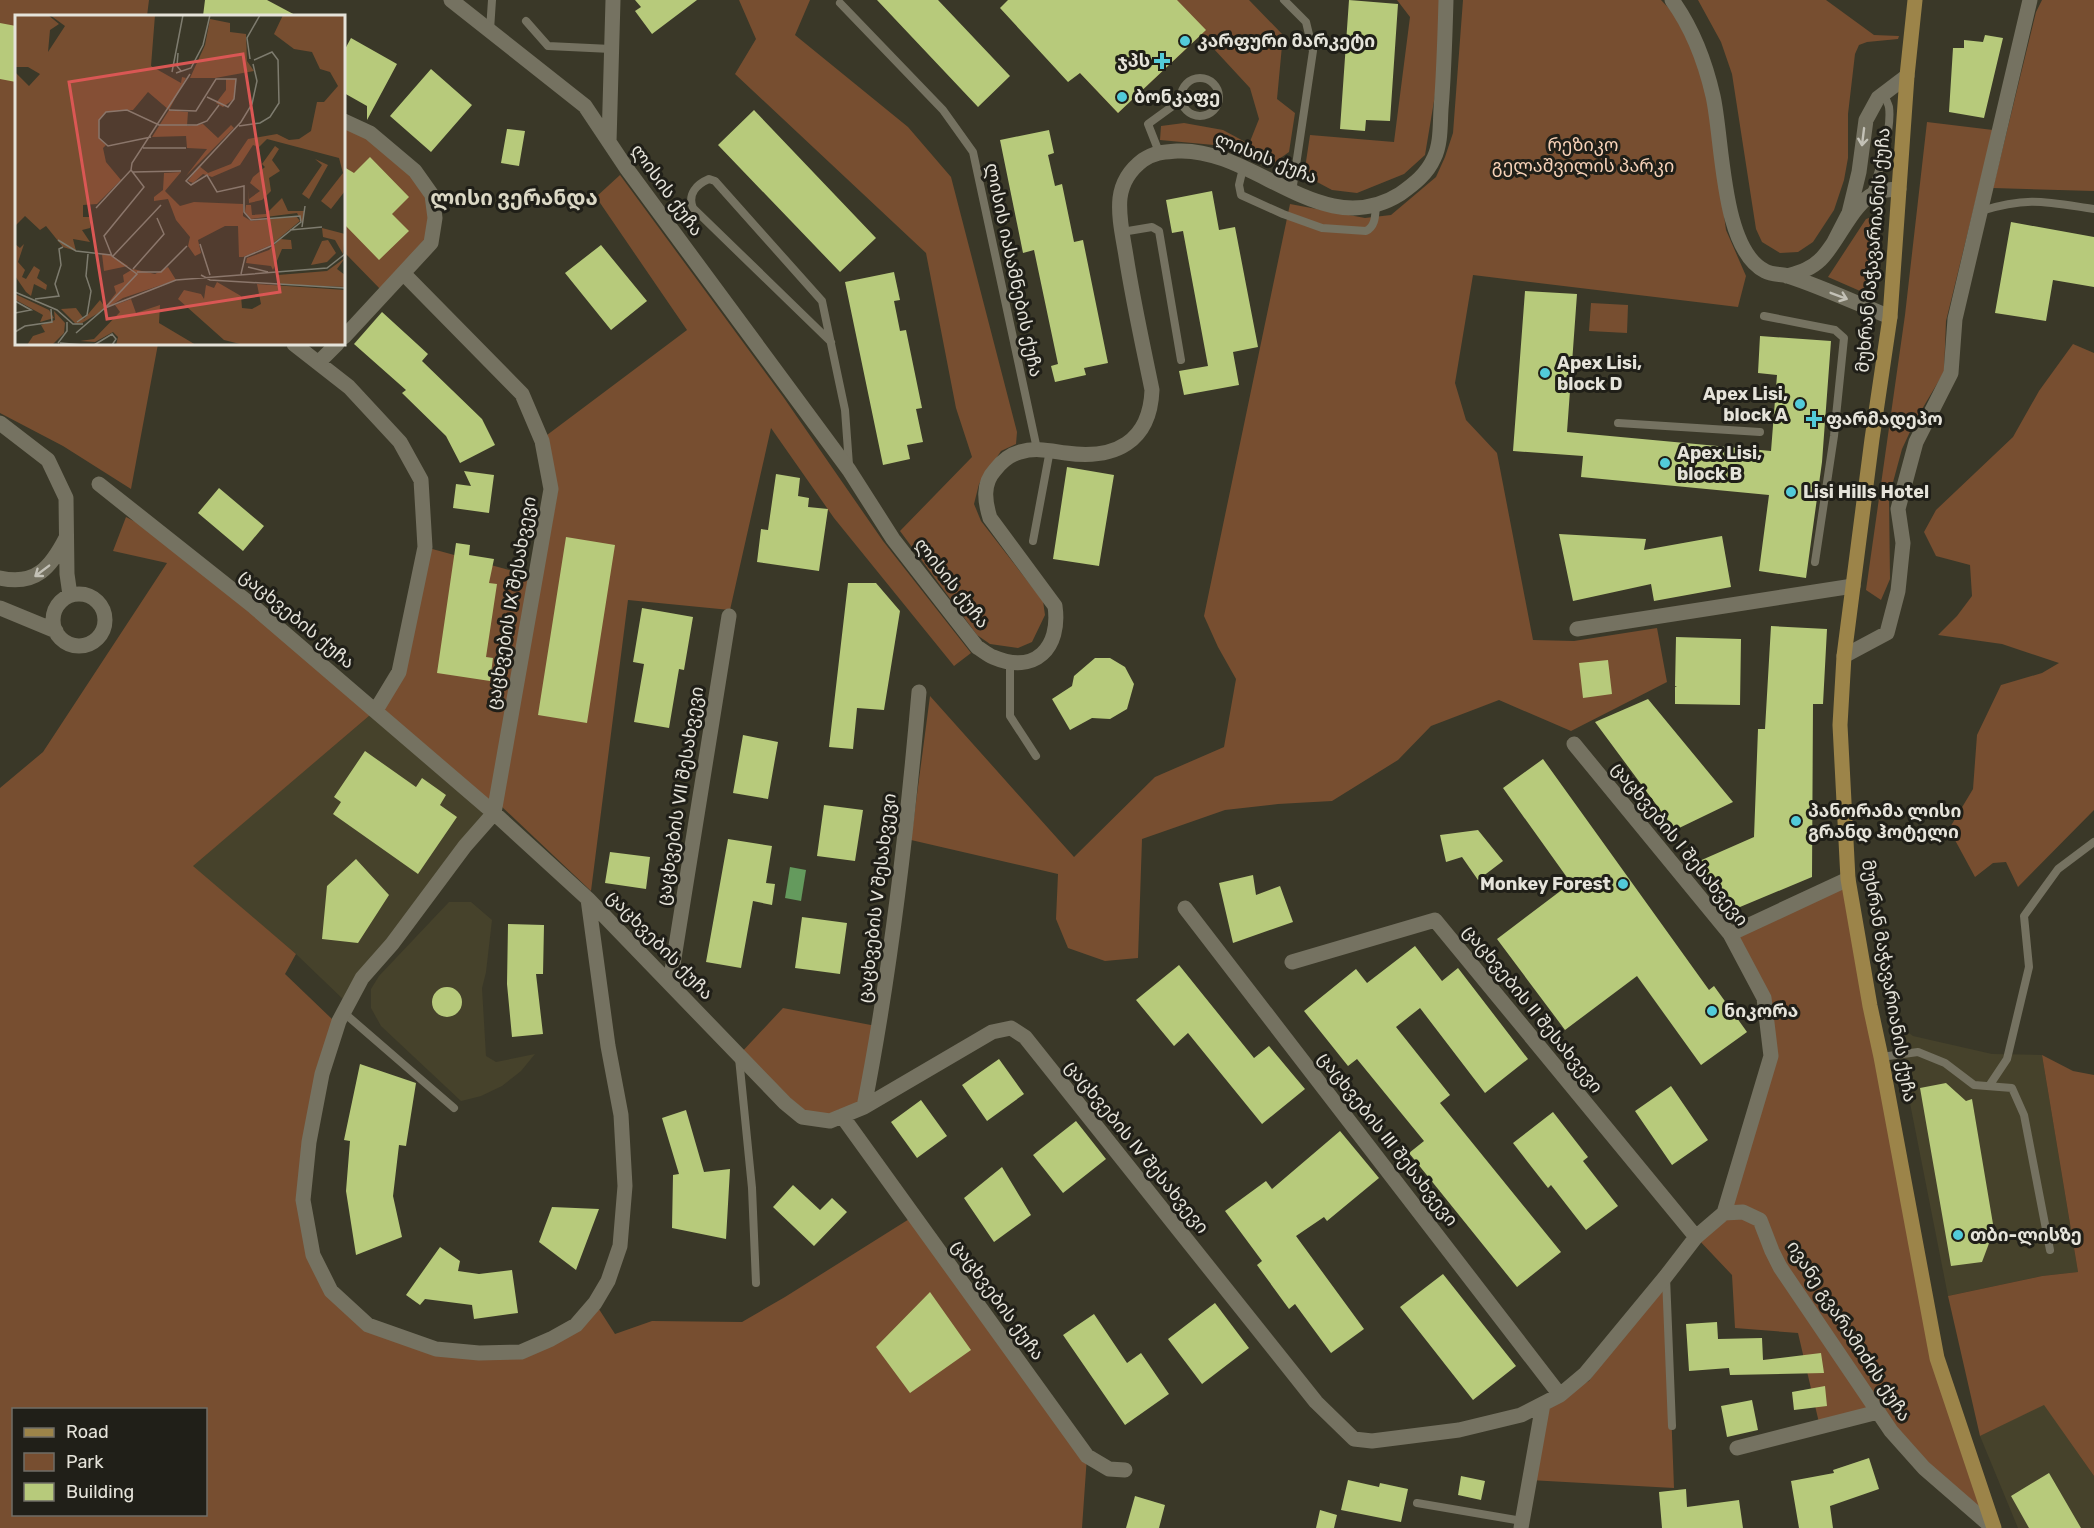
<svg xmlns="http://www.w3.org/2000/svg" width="2094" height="1528" font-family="Rubik,'Noto Sans Georgian',sans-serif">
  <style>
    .built { fill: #46422b }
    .green { fill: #774e30; fill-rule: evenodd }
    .water { fill: #649a5d }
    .building { fill: #b7ca7b }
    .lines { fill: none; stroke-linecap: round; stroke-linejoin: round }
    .lane { stroke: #757261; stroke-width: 8 }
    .street { stroke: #757261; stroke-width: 15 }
    .secondary { stroke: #9c8449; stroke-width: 15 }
    .oneway { stroke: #c3c1b6 }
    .poi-dot { fill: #52cbd9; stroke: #201f18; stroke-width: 2 }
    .labels { text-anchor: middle; stroke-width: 6; stroke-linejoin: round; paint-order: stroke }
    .poi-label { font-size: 18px; font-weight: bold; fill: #e5e3da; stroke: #201f18; text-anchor: start }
    .park-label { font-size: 18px; fill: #f7d2b8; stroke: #201f18 }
    .street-label { font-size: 18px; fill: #e5e3da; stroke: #201f18 }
    .quarter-label { font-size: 21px; font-weight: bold; fill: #dbd8c5; stroke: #201f18 }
    .inset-road { fill: none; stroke: #7e7c6f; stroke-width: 1.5 }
    .view { fill: #da5754; fill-opacity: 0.15; stroke: #da5754; stroke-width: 3 }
    .inset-edge { fill: none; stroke: #e5e3da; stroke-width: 3 }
  </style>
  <rect width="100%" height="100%" fill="#3a3828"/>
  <path class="built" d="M376 710 494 813 346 1002 296 954 192 866Z
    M449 902H471L492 920 486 972 482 988 486 1056 496 1062 535 1054 521 1071 502 1086 481 1096 461 1101 381 1026 371 1008V989L379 976Z
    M1894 1022 1913 1036 1992 1054 2042 1055 2078 1272 2042 1276 1948 1296Z
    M2044 1404 2094 1476V1528H2018L1980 1436Z"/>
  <path class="green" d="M0 0H149L147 16H16V344H158L131 489 63 446 0 413Z
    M739 0H810L795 35 908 127 951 177 1017 432 1016 444 1001 451 979 484 974 504 981 521 1043 601 1045 615 1032 642 1018 648 990 644 977 635 900 531 972 457 956 408 926 253 735 74 756 39Z
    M1033 0H1249L1283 35 1277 99 1295 113 1289 152 1268 167 1214 145 1160 140 1161 126 1184 123 1223 130 1249 144 1259 119 1250 88 1201 35 1118 113 1080 73Z
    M1397 0H1442L1437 83 1425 155 1404 174 1357 193 1332 190 1304 175 1310 135 1394 142 1410 17Z
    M1463 0H1661L1677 17 1697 55 1709 103 1726 230 1746 276 1738 307 1473 275 1455 383 1466 420 1497 453 1533 640 1574 641 1657 628 1667 682 1571 731 1499 700 1431 726 1398 760 1332 801 1278 804 1225 810 1142 839 1138 958 1105 961 1068 948 1056 919 1058 874 911 840 930 696 1074 857 1155 777 1224 747 1236 679 1218 647 1204 616 1290 204 1365 218 1391 215 1436 177 1445 157 1453 133Z
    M1698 0H1826L1874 35 1899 36 1898 39 1867 42 1859 45 1855 54 1848 114V158L1844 180 1834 210 1813 242 1798 252 1780 253 1762 242 1756 229 1732 74 1721 42Z
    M2042 0H2094V191L1993 188 2036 12Z
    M344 121 370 133 432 195 431 243 384 293 344 252Z
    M1927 122 1993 130 1946 321 1944 372 1915 421 1902 449 1889 497 1890 579 1881 600 1866 590 1905 315Z
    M620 175 784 398 883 541 971 653 954 666 834 518 771 428 730 610 628 600 591 891 501 806 558 489 547 435 687 330 596 197Z
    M1875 216 1867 294 1828 277 1866 219Z
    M1591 303 1628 305 1627 333 1589 331Z
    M2073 344 2094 353V810L2018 887 2006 862 1993 863 1975 877 1949 829 1973 789 1977 735 2001 685 2042 673 2059 663 2002 644 1938 635 1957 616 1972 596 1970 565 1936 556 1924 532 1936 510 2013 437 2039 391Z
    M126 517 163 536 376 709 399 672 425 547 535 577 494 813 376 710 193 866 296 954 285 974 333 1020 303 1200 331 1291 368 1325 479 1353 551 1339 595 1303 615 1334 652 1321 742 1322 785 1297 914 1216 1087 1456 1082 1528H0V788L43 752 167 563 113 551ZM14 1410H206V1514H14Z
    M1848 879 1937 1358 1994 1528 1878 1412 1820 1427 1798 1333 1735 1328 1732 1275 1696 1237 1724 1213 1771 1056 1764 998 1730 934Z
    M783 1008 876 1026 864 1107 816 1120 739 1055Z
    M2042 1055 2073 1071 2094 1075V1476L2044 1405 1980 1436 1948 1296 2042 1276 2078 1272Z
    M1666 1276 1674 1488 1529 1480 1543 1404 1589 1381Z"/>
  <path class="water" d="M790 867 806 870 801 901 785 898Z"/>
  <path class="building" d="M205 0H267L297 16H203Z
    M635 0H697L652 34 635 11 641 7Z
    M877 0H938L1010 76 978 107Z
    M1008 0H1177L1206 30 1118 113 1080 73 1068 82 1000 8Z
    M1349 0 1398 4 1390 121 1366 120 1365 131 1340 129Z
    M0 23 16 26V82L0 79Z
    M1985 35 2003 38 1984 118 1949 112 1953 48H1964V40L1983 42Z
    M351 38 397 64 367 120V106L344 93V51Z
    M431 69 472 105 431 152 390 116Z
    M754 110 876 238 840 272 718 145Z
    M507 129 525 131 519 166 501 163Z
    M1049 130 1054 153 1048 155 1055 186 1062 184 1074 242 1083 240 1108 363 1084 368 1086 375 1055 382 1051 366 1058 364 1034 250 1023 253 1000 140Z
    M370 157 409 197 392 214 409 231 379 260 344 224V167L354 173Z
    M1212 191 1219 230 1235 227 1258 347 1233 352 1239 385 1184 395 1179 371 1208 366 1183 231 1172 233 1166 200Z
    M2011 222 2094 237V287L2053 280 2046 321 1995 313Z
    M601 245 647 301 611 330 565 273Z
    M894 272 900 300 894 301 900 331 906 330 922 408 916 409 923 442 907 445 910 459 883 465 845 282Z
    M1525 291 1577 294 1567 432 1771 451 1777 375 1758 373 1760 336 1831 341 1822 462 1806 578 1759 571 1769 495 1581 477 1583 456 1513 451Z
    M382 312 428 354 422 361 482 419 495 445 460 463 446 436 402 393 406 390 354 344Z
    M1067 467 1114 475 1099 566 1053 559Z
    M464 471 494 475 489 513 453 508 456 484 471 486Z
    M776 474 800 478 798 496 809 498 808 507 828 509 819 571 757 562 761 529 768 530Z
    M219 488 264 526 243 551 198 513Z
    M1559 534 1646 539 1644 550 1722 536 1731 587 1654 601 1651 584 1573 601Z
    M566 537 615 545 587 723 538 715Z
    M456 543 470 545 469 555 494 559 489 583 497 584 486 657 493 658 490 681 437 673Z
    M848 583H876L900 611 884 710 857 708 853 749 829 747Z
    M642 608 693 617 684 670 679 669 669 728 634 722 644 664 633 662Z
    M1771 626 1827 629 1823 704H1813L1812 877 1728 912 1688 866 1754 837 1758 729H1765Z
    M1676 637 1741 639 1740 705 1675 704V687L1677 686H1675Z
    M1095 658H1110L1125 667 1134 684 1127 709 1110 719 1092 718 1070 730 1052 699 1072 686 1074 676Z
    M1608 660 1612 694 1583 698 1579 663Z
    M1648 699 1733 802 1675 830 1595 722Z
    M743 735 778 742 768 799 733 793Z
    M365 751 416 787 422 778 446 795 440 805 457 817 418 874 333 814 341 802 334 797Z
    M1543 759 1709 990 1714 986 1747 1032 1701 1065 1637 976 1565 1030 1497 939 1571 883 1503 788Z
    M824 805 863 810 855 861 817 856Z
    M1478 830 1503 861 1478 880 1462 857 1446 862 1440 835Z
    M728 839 772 846 766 883 775 884 772 905 753 901 741 968 706 962Z
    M610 852 650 857 646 889 605 883Z
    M356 859 389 895 358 943 322 939 327 886Z
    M1253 875 1256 895 1280 886 1293 922 1233 943 1219 883Z
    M802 917 847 923 840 974 795 968Z
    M508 924 544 925 543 974H536L543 1034 512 1037 507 984Z
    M1415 946 1442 981 1458 968 1528 1059 1485 1093 1420 1008 1396 1027 1450 1095 1440 1103 1561 1252 1517 1287 1409 1153 1424 1141 1357 1059 1348 1066 1304 1011 1356 969 1367 983Z
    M1179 965 1254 1058 1269 1046 1305 1089 1262 1124 1188 1033 1174 1046 1136 1000Z
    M432 1002a15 15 0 1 1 30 0a15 15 0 1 1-30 0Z
    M999 1059 1024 1094 987 1121 962 1085Z
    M360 1064 416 1083 406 1146 399 1145 393 1196 402 1237 356 1255 346 1191 350 1141 344 1140Z
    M1946 1083 1966 1101 1972 1099 1994 1230 1982 1262 1951 1266 1920 1088Z
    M1671 1086 1708 1140 1672 1165 1635 1111Z
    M921 1100 947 1136 917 1158 891 1122Z
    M686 1110 704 1172 730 1169 726 1239 672 1228 673 1175 679 1174 662 1118Z
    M1553 1112 1588 1157 1583 1161 1618 1206 1586 1230 1551 1185 1548 1188 1513 1143Z
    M1076 1121 1106 1159 1063 1193 1033 1155Z
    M1340 1131 1379 1178 1327 1221 1324 1217 1296 1236 1364 1329 1331 1353 1295 1304 1289 1309 1257 1265 1262 1261 1225 1211 1266 1181 1272 1189Z
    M1002 1167 1031 1215 994 1242 964 1198Z
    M793 1185 820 1210 832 1198 847 1212 814 1246 773 1207Z
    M552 1207 599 1209 576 1270 539 1242Z
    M440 1247 460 1261 458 1271 479 1274 512 1270 518 1313 474 1319 472 1305 425 1299 420 1305 406 1295Z
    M1443 1274 1516 1366 1473 1400 1400 1307Z
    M930 1292 971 1350 910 1393 876 1347Z
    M1215 1303 1249 1348 1202 1384 1168 1339Z
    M1094 1314 1127 1363 1141 1353 1169 1394 1125 1425 1063 1335Z
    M1717 1322 1718 1339 1762 1338 1763 1360 1821 1353 1824 1373 1730 1375 1729 1368 1689 1371 1686 1324Z
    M1825 1386 1827 1406 1794 1410 1792 1392Z
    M1752 1400 1758 1430 1727 1437 1721 1406Z
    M1869 1458 1879 1489 1830 1506 1833 1528H1799L1791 1481 1834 1473 1833 1470Z
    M2049 1473 2081 1528H2029L2011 1496Z
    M1461 1476 1485 1481 1481 1500 1458 1495Z
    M1348 1480 1379 1487 1380 1483 1408 1489 1401 1522 1341 1510Z
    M1686 1489 1687 1507 1739 1500 1743 1528H1662L1659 1492Z
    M1135 1496 1165 1505 1159 1528H1126Z
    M1320 1510 1337 1515 1334 1528H1316Z"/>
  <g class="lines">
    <path class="lane" d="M1284 0 1306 22 1313 51 1292 192
      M840 3 943 110 973 152 1037 449
      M526 21 548 46 611 49
      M490 30 492 0
      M1181 97a19 19 0 1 1 38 0a19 19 0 1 1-38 0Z
      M1159 152 1148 124 1181 100
      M1243 168 1239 185 1241 195 1283 214 1322 228 1366 231C1376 226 1375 215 1376 205
      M1870 195C1879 175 1892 129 1889 107 1888 103 1885 98 1884 94
      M1981 211C2028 196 2047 202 2094 209
      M1122 232 1152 227 1159 231 1181 360
      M1764 316 1835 330 1844 338 1834 436 1815 562
      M831 342 693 208C687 194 697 184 709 179L715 181 822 301 845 410 849 465
      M1618 423 1760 432
      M1033 541 1050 450
      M1010 661V716L1036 756
      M343 1012 454 1108
      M1881 1057 1918 1052 1945 1063 1974 1085 2012 1088 2024 1115 2050 1250
      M739 1058 752 1188 756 1283
      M1989 1086 2007 1059 2029 967 2024 916 2058 869 2094 842
      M1666 1277 1672 1426
      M1417 1503 1522 1521"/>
    <path class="street" d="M451 0 585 106 627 169 849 470 893 539 977 647C982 650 988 655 993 657 1035 675 1061 648 1055 606L990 518C985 502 982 484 995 470 1002 461 1009 455 1020 452 1036 447 1051 451 1066 453 1115 460 1150 442 1152 390 1143 346 1133 301 1126 256 1123 237 1118 217 1120 198 1122 182 1131 169 1143 160 1155 152 1164 152 1177 151 1254 147 1322 243 1400 194 1414 184 1427 174 1434 158 1441 144 1440 125 1441 109 1444 73 1445 36 1446 0
      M1672 0C1693 29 1705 61 1713 96 1723 140 1721 249 1765 271 1772 275 1781 274 1788 276 1822 287 1856 303 1890 317
      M344 121 370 133 415 171 432 195 435 218 431 243 344 337
      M609 142 613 0
      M1834 242 1849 213 1859 172 1866 120 1878 98 1907 76
      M403 273 522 394 542 441 551 489 494 813 465 846 392 944 362 978 339 1021 322 1074 309 1142 303 1200 313 1255 331 1291 368 1325 436 1349 479 1353 521 1352 551 1339 576 1325 595 1303 608 1281 620 1246 625 1186 621 1115 608 1046 588 899
      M1787 276C1800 272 1811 269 1820 260 1840 241 1853 198 1881 191 1887 190 1893 189 1899 189
      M294 344 349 387 400 442 421 480 425 547 399 672 376 710
      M319 362 337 344
      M0 423 48 460 66 498 67 574 70 595
      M99 484 254 607 494 813 588 899 785 1103 802 1117 830 1121 864 1107 992 1032 1011 1028 1025 1037 1316 1402 1354 1439 1372 1441 1459 1430 1521 1415 1560 1395 1585 1374 1666 1276 1696 1237 1724 1213 1743 1212 1760 1220 1772 1251 1780 1267 1891 1431 1924 1468 1993 1528
      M0 578C36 586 51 567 66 538
      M53 620a26 26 0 1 1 52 0a26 26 0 1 1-52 0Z
      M0 608 56 631
      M1577 629 1853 586
      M1844 656 1887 633 1898 591 1903 543 1898 509 1916 442 1951 373 1955 319 2030 0
      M1574 744 1730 934 1764 998 1771 1056 1724 1213
      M1185 908 1560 1395
      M1730 934 1848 879
      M1292 962 1435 920 1696 1237
      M670 983 729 616
      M864 1107C891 970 907 831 919 692
      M842 1116 1087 1456 1109 1469 1125 1470
      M1737 1448 1878 1412
      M1521 1528 1543 1404"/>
    <path class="secondary" d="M1915 0 1907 76 1890 317 1872 439 1844 656 1840 725 1848 879 1870 1006 1881 1057 1937 1358 1994 1528"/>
  </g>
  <defs><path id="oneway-shaft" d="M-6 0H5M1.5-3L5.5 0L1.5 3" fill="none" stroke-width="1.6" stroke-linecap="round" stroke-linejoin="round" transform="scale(1.5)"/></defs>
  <g class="oneway">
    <use href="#oneway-shaft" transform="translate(1863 137) rotate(97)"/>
    <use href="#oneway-shaft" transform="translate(1839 296) rotate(21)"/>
    <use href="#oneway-shaft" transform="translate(42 571) rotate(143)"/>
  </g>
  <g class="poi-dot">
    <circle cx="1185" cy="41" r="6"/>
    <path d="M1159 52h6v6h6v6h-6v6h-6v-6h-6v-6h6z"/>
    <circle cx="1122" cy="97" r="6"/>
    <circle cx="1545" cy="373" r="6"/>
    <circle cx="1800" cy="404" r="6"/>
    <path d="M1811 410h6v6h6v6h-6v6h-6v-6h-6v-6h6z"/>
    <circle cx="1665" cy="463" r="6"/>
    <circle cx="1791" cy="492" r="6"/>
    <circle cx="1796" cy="821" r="6"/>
    <circle cx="1623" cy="884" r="6"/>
    <circle cx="1712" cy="1011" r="6"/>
    <circle cx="1958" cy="1235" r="6"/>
  </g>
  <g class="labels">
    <g class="poi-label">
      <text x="1197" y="47">კარფური მარკეტი</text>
      <text x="1150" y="67" text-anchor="end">ჯპს</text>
      <text x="1134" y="103">ბონკაფე</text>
      <text x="1557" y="369">Apex Lisi,<tspan x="1557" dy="21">block D</tspan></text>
      <text x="1788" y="400" text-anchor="end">Apex Lisi,<tspan x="1788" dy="21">block A</tspan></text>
      <text x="1826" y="425">ფარმადეპო</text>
      <text x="1677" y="459">Apex Lisi,<tspan x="1677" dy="21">block B</tspan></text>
      <text x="1803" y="498">Lisi Hills Hotel</text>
      <text x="1808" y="817">პანორამა ლისი<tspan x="1808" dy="21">გრანდ ჰოტელი</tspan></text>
      <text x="1611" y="890" text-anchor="end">Monkey Forest</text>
      <text x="1724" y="1017">ნიკორა</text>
      <text x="1970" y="1241">თბი-ლისზე</text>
    </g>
    <g class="park-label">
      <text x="1583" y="151">რეზიკო<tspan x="1583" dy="21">გელაშვილის პარკი</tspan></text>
    </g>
    <g class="street-label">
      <text transform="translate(1266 158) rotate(22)" y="6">ლისის ქუჩა</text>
      <text transform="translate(667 190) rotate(54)" y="6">ლისის ქუჩა</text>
      <text transform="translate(1873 250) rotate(-85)" y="6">მუხრან მაჭავარიანის ქუჩა</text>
      <text transform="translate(1014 270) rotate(78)" y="6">ლისის იასამნების ქუჩა</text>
      <text transform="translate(952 583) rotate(52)" y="6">ლისის ქუჩა</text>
      <text transform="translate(511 603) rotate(-80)" y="6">ცაცხვების IX შესახვევი</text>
      <text transform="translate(297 619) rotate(40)" y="6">ცაცხვების ქუჩა</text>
      <text transform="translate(680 796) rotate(-81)" y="6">ცაცხვების VII შესახვევი</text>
      <text transform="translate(1680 844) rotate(51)" y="6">ცაცხვების I შესახვევი</text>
      <text transform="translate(877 898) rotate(-83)" y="6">ცაცხვების V შესახვევი</text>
      <text transform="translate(660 945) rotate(46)" y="6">ცაცხვების ქუჩა</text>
      <text transform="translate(1889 981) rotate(80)" y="6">მუხრან მაჭავარიანის ქუჩა</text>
      <text transform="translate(1533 1009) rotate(51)" y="6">ცაცხვების II შესახვევი</text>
      <text transform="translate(1388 1139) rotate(52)" y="6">ცაცხვების III შესახვევი</text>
      <text transform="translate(1137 1147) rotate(51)" y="6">ცაცხვების IV შესახვევი</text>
      <text transform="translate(998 1300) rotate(54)" y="6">ცაცხვების ქუჩა</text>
      <text transform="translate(1849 1331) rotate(57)" y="6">ივანე გვარამიძის ქუჩა</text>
    </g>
    <g class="quarter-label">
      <text x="514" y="205">ლისი ვერანდა</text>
    </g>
  </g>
  <g transform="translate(15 15)">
    <rect width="330" height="330" fill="#3a3828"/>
    <path d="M0 0H33L44 9 35 15 33 37 50 11 35 0H140L136 51 166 68 167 62 171 63 154 95 173 97 172 111 188 109 203 123 216 110 219 113 171 161 192 134 172 133 171 121 137 122 154 95 133 77 118 95 91 97 84 105V123L91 130 88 133 91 147 106 165 82 189 68 190V202H75V213L67 215 75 227 58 224 61 236 48 232 31 211 25 215 10 201 1 210 0 57 14 71 25 59 13 52H0ZM268 0 330 1V176L316 194 306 186 328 158 324 143 252 124 244 132 238 130 225 150 197 162 188 159 178 168 173 166 184 151 193 158 216 149 233 124 262 119 274 125 284 124 296 116 302 87H309L323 71 315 57 305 54 297 37 279 34 259 19ZM195 4 215 8V17L231 19 232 46 239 56 200 63H175L190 30ZM211 64H221L219 84 208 92 201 88 211 75ZM260 131 264 134 257 145 265 156 254 163 256 176 247 185 234 188 233 173 234 184 245 176 235 168 238 162 250 152 247 149ZM300 144 313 150 294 184 287 179 307 150ZM166 157 150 176 165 191 179 187 228 189V201L236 206 281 201 285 206 256 230 228 242H224L223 211H210L183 225 186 238 180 241 173 231 175 222 161 205 153 184 139 186V182L148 175 149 158ZM267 183 273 196H289L288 209 282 198 236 204 230 197 231 190H236L237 200 251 199ZM307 213 330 219 328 239 320 225 308 222ZM265 224 276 225 277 234H267L258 255 256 251 231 248 232 243 254 235ZM313 225 321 238 312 247 296 250 307 226ZM0 229 5 233 9 229 3 247 10 255 7 262 11 264 19 251 25 255 22 263 32 270 31 275 19 269 16 281 11 277 0 261ZM87 239 96 240 113 251 89 256ZM330 243 322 254 330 260V272L264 269 263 260 312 256ZM153 252 161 265 108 283 67 308 61 309 46 294 61 293 69 304 85 285 90 292 101 278 99 271 109 267 108 260 118 254 140 259ZM202 267 226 281 227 293 237 294 246 289 242 269 330 275V330H229L209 325 163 284 169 275 186 279 189 284 191 270 199 273ZM0 279 34 295 39 303 25 307 28 300 1 285ZM116 284 121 298 145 290 144 308 181 330H101L103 322 98 317 80 327 65 326 79 324 105 297 100 290ZM39 296 50 308 49 318 37 330H12L18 321 30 317 26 310 40 305Z" fill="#774e30"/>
    <path class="inset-road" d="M163 38 162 51 166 56M235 44 232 23 245 0M157 57 168 0M161 58 176 53 188 30 195 0M154 95 181 96 201 64H221L219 84 213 92 192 82M224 111 245 108 255 102 264 88 263 45 257 37 239 45M136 122 93 131 84 123V105L91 97 112 95 144 110H182L192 106 204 90M128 133H171M118 157 166 156M81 193 116 155 117 148 175 59M287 212 290 191M275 215 307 212M43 225 61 236 96 240M185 229 195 260M98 241 146 190M233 252 253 257M118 254 149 219 142 203M122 257H146L172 231M226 259 230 242 256 231 286 207 285 201 236 205 229 197V171L202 177 192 160 176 170 171 166 226 107 237 89 242 66 238 49M186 260 195 265 330 273M0 277 42 295 58 309H68M20 284 44 281 40 269 46 250 44 234 48 232M0 286 16 295 0 298M91 292 122 259 97 241 89 221 129 172 116 155M62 307 72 300 76 276 71 261 73 239M0 317 10 311 37 307 36 294M61 318 90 293 161 265 312 253 330 239M43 328 52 316V307M45 328 69 330M79 330 97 319 101 324 97 330"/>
    <path class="view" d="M228 39 265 277 92 304 54 67Z"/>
    <rect width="330" height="330" class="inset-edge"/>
  </g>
  <rect x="12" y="1408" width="195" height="108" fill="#201f18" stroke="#6f6d66" stroke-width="1.5"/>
  <rect x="24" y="1428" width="30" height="9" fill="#9c8449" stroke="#6f6d66" stroke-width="1.5"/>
  <text x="66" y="1438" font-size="18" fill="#e5e3da">Road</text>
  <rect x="24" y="1453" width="30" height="18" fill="#774e30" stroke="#6f6d66" stroke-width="1.5"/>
  <text x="66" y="1468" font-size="18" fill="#e5e3da">Park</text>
  <rect x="24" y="1483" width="30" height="18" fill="#b7ca7b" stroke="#6f6d66" stroke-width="1.5"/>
  <text x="66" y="1498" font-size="18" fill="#e5e3da">Building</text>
</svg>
